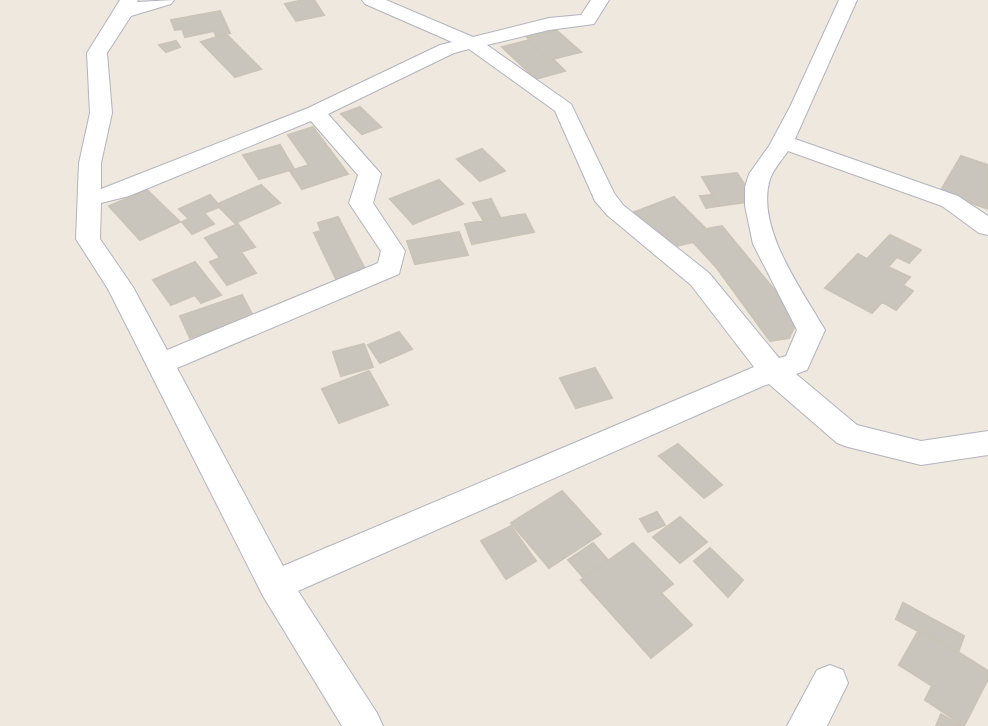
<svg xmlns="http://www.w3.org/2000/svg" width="988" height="726" font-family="Signika,sans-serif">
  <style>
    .building { fill: #c9c5bd; stroke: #c9c4b7; stroke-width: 2 }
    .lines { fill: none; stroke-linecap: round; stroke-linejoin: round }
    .street-casing { stroke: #b2b3bf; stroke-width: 2 }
    .street { fill: #fff; fill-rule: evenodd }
  </style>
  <rect width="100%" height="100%" fill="#eee8de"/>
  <path class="building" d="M303 0H314L324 15 296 21 285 4Z
    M220 11 230 33 216 36 214 31 185 37 182 29 175 30 171 20Z
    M556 30 581 52 549 60 527 37Z
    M226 34 261 69 235 77 201 42Z
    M529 40 549 60 553 59 565 71 536 79 502 47Z
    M176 41 180 47 166 52 159 45Z
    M360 107 381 127 362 134 341 114Z
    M313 127 348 174 302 189 290 171 309 165 288 135Z
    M280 145 294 169 259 179 243 155Z
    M482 149 505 171 480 181 457 159Z
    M961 156 988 165V209L940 192Z
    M737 173 755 201 719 206 702 177Z
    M439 180 463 204 413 224 390 199Z
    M261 185 280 203 235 223 219 207 204 213 214 224 192 234 182 222 189 219 179 209 210 195 218 204Z
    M147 190 180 222 140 240 109 206Z
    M711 195 718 206 706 208 700 196Z
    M674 197 706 229 722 226 798 319 789 338 770 341 716 267 693 242 669 248 629 214Z
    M491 199 500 217 483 220 473 203Z
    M525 214 534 232 472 244 465 224Z
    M338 217 366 271 336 279 314 233 321 231 318 223Z
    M238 224 255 247 241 252 256 273 227 285 210 262 220 258 205 238Z
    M459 232 468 255 415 264 407 241Z
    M890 235 921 250 909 263 897 257 888 267 910 277 903 285 913 291 896 310 882 302 872 313 825 288 858 254 867 259Z
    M195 262 221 295 201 303 195 295 171 305 153 280Z
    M242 295 253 316 190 338 180 316Z
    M399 332 412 349 380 363 368 345Z
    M364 344 373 367 341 376 333 352Z
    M595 368 612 398 576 408 560 378Z
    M369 371 388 405 339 423 322 389Z
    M678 444 722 485 704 498 659 456Z
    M562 491 601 534 549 568 511 523Z
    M657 512 665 525 648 532 640 519Z
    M680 517 707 542 680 563 653 537Z
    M511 526 536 561 506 579 481 541Z
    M593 543 608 560 583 577 568 560Z
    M633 543 673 584 661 593 692 625 651 658 581 580Z
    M710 548 743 580 728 597 694 561Z
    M903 603 964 636 958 653 896 619Z
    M920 628 988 671V679L964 726 925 700 932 686 899 665Z
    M941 714 961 726H936Z"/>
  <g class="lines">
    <g class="street-casing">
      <path id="street" d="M120 0H138L137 2 174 0 171 4 131 16 107 53 112 113 101 163V189L308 108 440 45 452 42 365 4 362 0H386L473 37 549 18 581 15 591 0H609L594 24 549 30 487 45 571 104 614 193 623 205 709 273 779 358 786 356 797 330 753 244 745 206V187L749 174 769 146 790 107 839 0H857L795 139 958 196 988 216V235L979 233 942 206 788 151C782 160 774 168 770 179 755 227 802 290 825 330L807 370 796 374 857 425 921 441 988 431V455L921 465 848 447 837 443 769 384 763 386 298 591 377 713 383 726H342L263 596 108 289 76 239 79 163 90 113 87 53ZM469 49 555 111 595 201 607 215 691 285 754 367 283 566 177 368 399 274 405 251 373 203 381 174 328 114 454 53ZM311 121 358 175 349 203 381 251 378 263 167 350 133 287 100 239 101 203 129 196Z
        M830 665 843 670 848 683 827 726H787L817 670Z"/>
    </g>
    <use href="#street" class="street"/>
  </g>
</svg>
